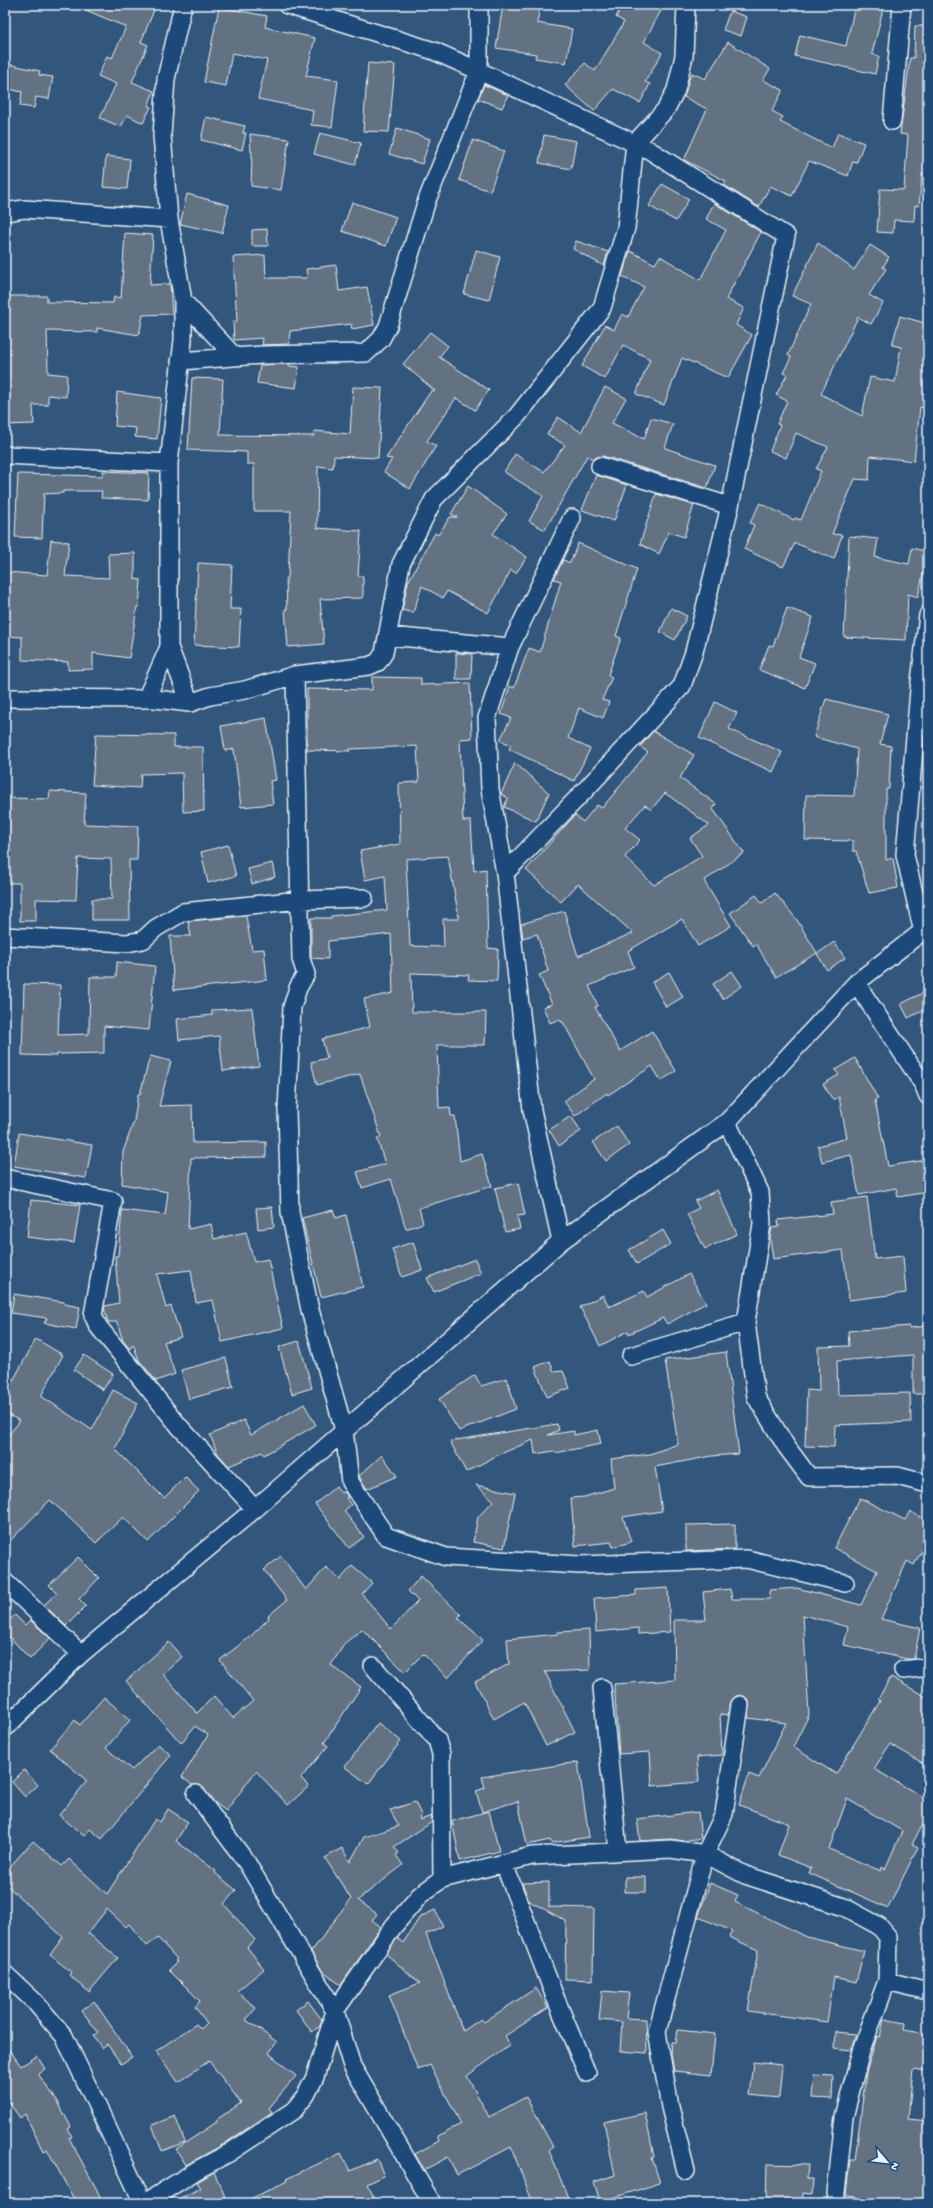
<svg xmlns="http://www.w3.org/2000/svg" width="933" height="2208" font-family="'Gochi Hand',sans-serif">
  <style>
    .building { fill: #637282; stroke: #e8f1f8; fill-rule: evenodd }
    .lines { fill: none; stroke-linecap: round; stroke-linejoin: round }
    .street-casing { stroke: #e8f1f8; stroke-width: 20 }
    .street { stroke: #1f4a7a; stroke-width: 17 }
  </style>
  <rect width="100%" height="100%" fill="#33567c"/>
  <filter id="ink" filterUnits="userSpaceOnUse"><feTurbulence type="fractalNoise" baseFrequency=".025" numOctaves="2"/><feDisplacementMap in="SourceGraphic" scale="8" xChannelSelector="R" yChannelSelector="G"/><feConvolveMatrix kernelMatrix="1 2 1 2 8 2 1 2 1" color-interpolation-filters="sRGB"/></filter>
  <g filter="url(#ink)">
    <path class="building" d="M74 5H156L141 42 148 45 132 82 154 91 148 106 151 107 143 123 127 115 121 127 100 118 116 84 98 76 107 56 112 58 126 27Z
      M503 5 540 7 537 23 572 29 566 63 535 58 536 54 496 48Z
      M622 5H664L644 42 662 53 645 82 650 84 640 103 613 89 594 111 565 85 585 63 595 71 624 22 616 17Z
      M855 5H884L872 54 879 56 875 74 795 56 800 35 846 46Z
      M219 7 267 16 265 27 315 38 306 76 338 80 332 127 311 125 313 110 258 99 267 60 232 53 226 86 204 82Z
      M730 11 747 17 741 36 723 30Z
      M915 26H928V90L926 108 928 109V175L922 174 919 206 915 205 914 221 894 220 893 233 877 232 880 189 904 190 908 135 900 134 910 58H914Z
      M728 42 770 69 763 80 783 90 772 111 783 117 780 122 832 148 838 133 864 143 857 162 853 161 848 176 809 161 792 196 770 186 759 207 724 185 726 181 684 160 707 109 684 97 689 79 692 73 705 79Z
      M368 63 395 65 389 132 363 131Z
      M8 64 40 71 39 75 53 77 49 99 36 97 34 108 20 106 22 92 5 88Z
      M484 85 508 95 502 108 478 99Z
      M206 117 245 126 243 133H246L242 150 201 140Z
      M397 128 430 139 422 164 389 154Z
      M320 133 361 143 355 165 314 154Z
      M250 134 289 139 281 190 251 186 252 152H251Z
      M544 135 576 141 571 169 539 163Z
      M473 140 504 151 490 191 459 180Z
      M106 156 130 159 127 189 103 187Z
      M662 184 689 199 676 221 649 206Z
      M187 194 229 205 222 233 180 224Z
      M352 202 396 217 386 246 342 231Z
      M714 203 761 232 726 299 744 308 736 325 752 335 728 378 682 358 664 405 636 394 650 359 623 345 605 379 582 366 605 325 614 330 622 314 628 317 644 287 622 276 630 251 655 264 660 256 700 280 726 230 706 219Z
      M267 229 268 246H252V230Z
      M125 233 153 235 150 285 170 284 172 314 143 315 139 335 97 328V332L47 331 48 373 67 375 66 397 48 395V405H33L34 424 5 425V335H7V296H47V302L113 303 114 297 121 298Z
      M576 241 608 252 604 266 573 249Z
      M818 243 854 270 870 245 889 257 883 267 886 269 869 295 883 303 871 324 858 317 821 394 862 416 870 377 895 382 901 347 892 345 900 316 928 324V409L920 407 914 461 870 456 869 480 855 479 832 534 842 535 834 559 795 543 783 567 744 549 754 525 750 523 760 503 794 520 795 518 801 520 821 471 816 469 828 447 796 433 786 458 770 451 780 425 777 424 787 401 776 395 787 375 783 373 791 357 788 355 811 304 792 296Z
      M476 250 500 257 489 300 464 294Z
      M265 255 266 278H307L306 269 336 265 339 291 367 287 374 325 352 329 351 324 290 331 289 344 262 345 263 338 234 340 233 322 237 321 233 257Z
      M430 332 448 346 439 357 489 390 475 410 456 398 427 441 436 446 410 489 384 472 392 459 386 458 431 391H435L403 364Z
      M289 364V366L299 367 296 388 257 383 260 365Z
      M192 378 223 379 220 435 314 436V431L350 434 353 387 382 388 378 458 334 456 333 468 318 466 317 528 361 531 358 576H363V598L320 599 324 644 288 647 285 609H287L286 578H288L291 511H254V464H247V452L188 450Z
      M605 387 626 398 612 423 644 439 651 418 673 424 665 448 715 465 707 488 603 456 593 459 587 456 545 530 529 521 543 496 504 472 515 454 544 472 565 445 547 434 558 417 581 432Z
      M117 392 161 398 157 439 135 437 136 428 115 426Z
      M103 471 149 473 148 500 101 498 102 491H63V493L44 494 42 538 15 537 18 474 103 476Z
      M596 475 627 485 614 521 582 510Z
      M468 486 507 514 493 534 527 557 516 573 511 570 488 613 447 591 443 598 422 586 413 613 402 610 408 582 435 533 438 535 450 517H457L451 514Z
      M656 494 694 505 684 537 669 532 659 554 640 544Z
      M849 536 878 539 875 557 909 564 912 548 928 552 918 597 908 594 906 640 844 637Z
      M51 540 69 542 65 576 109 578 108 554 135 553V579L141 580 139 607H137L129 658 93 653V669L68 670V662L22 660V637L5 636V572L47 575Z
      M578 543 637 569 616 636 621 638 608 675 612 677 602 700 609 702 603 718 579 708 568 738 590 749 574 781 509 749 511 745 500 740 511 718 501 714 510 686 514 688 529 648 540 652 561 581 554 579 563 560 570 563Z
      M198 563 232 565 230 609H241L239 647 194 645Z
      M671 608 687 616 675 640 660 632Z
      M787 608 813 617 799 657 815 663 805 688 759 670 769 645 773 646Z
      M456 653 472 654 471 679H456Z
      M372 677 421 678V685L470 683 472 738 460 739 463 821H471L474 871 486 869 488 948 498 949 497 981 468 980 469 975 411 973 412 1012H486L485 1045H437L439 1108 450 1107 451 1116H455L460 1161 482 1154 492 1186 419 1208 423 1223 406 1229 391 1179 362 1188 357 1172 385 1164 377 1138 381 1137 360 1074 317 1085 311 1062 327 1058 322 1039 370 1027 364 999 393 993 391 934 328 941V959L311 958V918H331V916L387 910 385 876 365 880 360 851 400 844 399 783 419 782 417 746 350 749V751L307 750V689L372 690ZM448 856 459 919H443L444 947 410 946 406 859Z
      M826 699 888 714 880 744 891 746 889 789H886V860L893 858 898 888 869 893 856 851H853V841L805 840 806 795 854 796 857 749 814 737Z
      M715 702 737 713 729 729 782 752 773 772 699 738Z
      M266 718 276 780 270 781 273 804 241 807 234 749 225 751 221 726Z
      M653 731 694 755 680 778 716 804 713 809 744 853 704 881 731 926 698 946 682 919 628 951 634 967 589 986 598 1006 595 1007 620 1051 652 1031 676 1071 661 1081 652 1066 608 1095 607 1093 575 1116 564 1101 594 1079 563 1022H561L560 1019 550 1023 543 1007 552 1004 539 975 548 971 537 934 523 938 521 924 564 911 578 956 633 933 578 884 561 902 526 870 575 815 583 822 597 805 602 808 648 752 640 747ZM665 793 709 825 690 838 702 856 654 885 625 857 640 840 625 828 645 805 651 810Z
      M96 734 174 735V747H203L204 811 183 812 182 773 141 774 140 788 92 785Z
      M515 763 549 793 536 821 504 807 508 798 501 794Z
      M50 791 86 793 84 824 138 826 137 860H129L130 920H92V899H112L111 859 78 858 76 900 36 899V921H20V883H5V798L49 799Z
      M228 845 236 876 208 883 201 852Z
      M272 863 275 877 252 884 248 869Z
      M775 893 797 920 817 953 776 977 756 944 753 946 730 913 756 895 762 903Z
      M246 916 252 950 264 949 267 980 174 990 170 936H191L188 921Z
      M834 942 845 958 827 970 817 954Z
      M117 962 155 966 149 1030 104 1026V1053L57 1054V1056L22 1055 24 984 60 985 58 1035 89 1034 90 977H116Z
      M732 971 742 986 723 999 713 984Z
      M669 972 683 997 666 1007 652 982Z
      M928 990V1008L908 1018 901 1004Z
      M252 1008 259 1066 223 1071 219 1036 179 1040 177 1019 212 1015V1010Z
      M150 1056 171 1061 159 1106 192 1105 193 1143 266 1142V1157L191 1158 188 1229 211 1224 214 1239 246 1232 254 1262 268 1259 283 1328 222 1342 213 1300 196 1303 191 1270 157 1274 166 1308 171 1306 181 1337 164 1342 175 1374 156 1381 139 1360 133 1344 130 1349 123 1341 117 1322H108L104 1308 105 1306 119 1303 115 1256H118L122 1210 165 1215 168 1192 122 1184 123 1152 134 1121 138 1094H140Z
      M855 1058 878 1099 875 1100 888 1166 926 1160 928 1192 898 1197 896 1188 859 1195 851 1155 822 1162 818 1146 847 1138 839 1097 833 1100 823 1084 839 1075 835 1070Z
      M571 1116 581 1131 559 1146 549 1130Z
      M617 1126 629 1145 606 1161 593 1142Z
      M19 1133 92 1145 86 1178 14 1166Z
      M518 1183 525 1215 517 1216 520 1229 505 1232 495 1188Z
      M717 1190 737 1234 705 1249 687 1214 699 1208 695 1201Z
      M867 1197 875 1259 903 1256 906 1293 849 1300 843 1250 773 1259 770 1237 772 1228 779 1227 778 1220 833 1214 831 1202Z
      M31 1200 80 1205 74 1243 27 1237Z
      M272 1207 274 1227 258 1229 256 1208Z
      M333 1210 336 1218 346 1215 363 1287 321 1297 302 1218Z
      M663 1230 671 1244 637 1264 629 1250Z
      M413 1242 422 1270 402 1277 392 1249Z
      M475 1259 481 1273 434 1292 427 1278Z
      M689 1274 706 1303 667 1324 663 1318 629 1334 628 1331 600 1346 580 1307 603 1295 609 1307 644 1291 647 1297Z
      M14 1294 64 1302V1304L80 1307 76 1329 44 1323 47 1318 11 1313Z
      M909 1326V1328L928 1326V1394H913V1355L837 1361 838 1395 910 1393 911 1422 835 1425 834 1447 805 1446 807 1390 819 1391 818 1347 849 1346 848 1331Z
      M36 1339 63 1355 41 1396 92 1430 113 1390 138 1403 115 1449 164 1498 185 1477 199 1491 148 1542 123 1517 96 1543 50 1500 5 1546V1439L20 1421 5 1413V1395Z
      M299 1341 312 1388 292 1394 279 1347Z
      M726 1352 739 1454 712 1456 655 1467 662 1511 623 1517 631 1542 613 1547 611 1542 575 1546 571 1498 584 1497 614 1488 611 1459 650 1454 678 1444 665 1360Z
      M84 1355 113 1374 103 1390 74 1370Z
      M226 1358 233 1387 189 1399 181 1370Z
      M550 1361 554 1372 563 1371 570 1388 547 1397 535 1367Z
      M475 1375 481 1386 507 1378 516 1409 459 1431 439 1399Z
      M304 1404 316 1425 264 1455 262 1452 229 1466 218 1454 210 1435 244 1420 251 1435Z
      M557 1424 559 1430 548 1435 574 1431V1435L598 1430 601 1444 555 1453 554 1451 535 1454 533 1440 496 1456 466 1472 450 1441Z
      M382 1455 397 1476 367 1489 359 1476Z
      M476 1485 515 1493 504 1548 473 1542 478 1517 493 1501Z
      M336 1486 341 1493 344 1491 348 1497 346 1498 351 1505 344 1511 364 1537 349 1548 315 1504Z
      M860 1498 905 1520 910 1511 928 1522V1540L914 1565 907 1561 881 1619 920 1628 914 1659H907L844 1645 848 1627 803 1615 809 1715 793 1747 836 1774 880 1701 878 1699 891 1677 928 1698V1766L890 1744 874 1769 928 1800V1816L912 1844 918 1847 888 1908 809 1873 811 1868 778 1855 789 1824 739 1805 749 1774 759 1778 786 1723 748 1718 749 1701 742 1695 736 1696 730 1703 728 1715 720 1714 722 1755 697 1757 699 1782 652 1786 650 1752 619 1754 614 1684 675 1680 674 1620H706L703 1592 730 1589 732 1599H770V1590L797 1588 861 1605 877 1571 834 1548ZM847 1799 902 1831 885 1869 882 1867 881 1871 829 1849Z
      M735 1524V1549L686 1551V1525Z
      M281 1556 306 1590 326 1567 340 1580 352 1566 372 1583 362 1594 391 1629 418 1601 408 1591 421 1576 461 1615 458 1618 483 1640 448 1678 423 1654 405 1672 362 1629 345 1643 331 1665 361 1687 324 1743 328 1746 301 1778 309 1786 288 1805 256 1771 226 1811 214 1802 200 1785H192L182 1777 208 1735 195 1726 181 1743 126 1681 169 1642 182 1657 163 1674 197 1713 214 1696 233 1718 253 1701 220 1660 251 1636 269 1618 268 1616 287 1600 264 1570Z
      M78 1557 99 1578 79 1599 86 1606 66 1626 44 1605 57 1593 49 1585Z
      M668 1588 670 1632 638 1634V1628L596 1632 594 1598 636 1595V1590Z
      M15 1615 25 1625 30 1620 50 1638 30 1659 5 1632V1624Z
      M589 1630 590 1670 545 1672 575 1732 546 1746 524 1702 494 1719 475 1682 509 1664 507 1639 558 1634V1632Z
      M104 1697 130 1720 106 1748 132 1770 158 1744 171 1755 102 1839 90 1829 84 1836 59 1815 87 1781 50 1749 75 1720 80 1725Z
      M378 1723 401 1741 368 1784 345 1767Z
      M578 1762 589 1837 551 1843 550 1840 527 1845 518 1801 482 1812 476 1791 485 1788 482 1777Z
      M24 1770 38 1785 25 1797 12 1782Z
      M415 1802 421 1815 420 1820 432 1816V1822L394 1847 399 1853 396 1855 403 1865 358 1900 377 1914 372 1920 381 1927 341 1985 323 1972 311 1952 351 1899 325 1858 342 1848 350 1862 364 1837 399 1826 390 1810Z
      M168 1809 188 1822 176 1841 216 1871 215 1873 236 1890 224 1904 255 1940 247 1947 264 1969 237 1991 256 2008 246 2020 277 2042 269 2053 296 2076 269 2108 272 2112 224 2144 186 2165 176 2149 217 2122 216 2120 241 2103 209 2061 178 2082 156 2051 196 2024 201 2029 207 2023 195 2007 200 2001 169 1970 177 1962 175 1961 177 1959 158 1938 147 1946 129 1924 126 1927 107 1909 88 1933 118 1958 89 1992 69 1975 71 1972 50 1955 63 1937 5 1884V1872L33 1841 62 1866 69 1859 107 1894 155 1819 160 1822Z
      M489 1811 499 1851 460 1861 452 1821Z
      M698 1812 701 1838 683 1841 671 1839 640 1841 637 1819Z
      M625 1877H646V1892H625Z
      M549 1882V1907L594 1908 593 1980 565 1979 566 1921 529 1901 522 1883Z
      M710 1883 738 1895 735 1902 807 1937 864 1951 856 1982 834 1977 827 2022 748 2011 758 1950 729 1937 732 1931 698 1917Z
      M435 1910 443 1926 426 1934 463 2031 481 2019 484 2022 536 1988 548 2008 505 2036 510 2045 467 2076 489 2117 526 2097 553 2147 549 2150 570 2203H533L511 2147 457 2175 448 2157 424 2170 415 2154 439 2141 437 2136 461 2124 430 2065 418 2070 389 1995 420 1983 386 1954 397 1938 403 1943 420 1917Z
      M602 1991 629 1993 626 2018 646 2019 647 2053 620 2051 622 2022 599 2020Z
      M94 2001 132 2057 121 2064 107 2044 102 2048 93 2036 98 2032 82 2011Z
      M308 2001 322 2020 320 2026 312 2032 296 2010Z
      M884 2019 905 2023 904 2030 928 2034 926 2071 913 2069 908 2119 928 2121V2203H856L857 2197 846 2196 850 2160H855L866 2073 877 2036 880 2037Z
      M678 2030 715 2034 711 2075 674 2071 671 2054 672 2042H676Z
      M835 2032 856 2034 851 2050 834 2048Z
      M5 2044 21 2066 37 2056 45 2069 38 2074 57 2100 71 2127 68 2129 72 2137 69 2138 97 2190 102 2203H76L47 2149 43 2151 25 2114 20 2118 5 2097Z
      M753 2062 782 2065 779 2098 749 2095Z
      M814 2075 833 2076 832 2099 812 2098Z
      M645 2113 654 2157 652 2158 660 2183 600 2202 594 2182 615 2175 604 2122Z
      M175 2116 185 2142 162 2151 152 2125Z
      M341 2153 350 2171 377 2159 384 2176 367 2184 377 2203H242L287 2181 286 2179Z
      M767 2164 808 2165 807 2179H813L812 2194 803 2193V2203H766Z
      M214 2172 228 2203H170L201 2188 197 2182Z"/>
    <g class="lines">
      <g class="street-casing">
        <path id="street" d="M183 5 166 79 162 135 169 219 183 301V340L169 463V647L190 703
          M287 5 434 51 479 71 649 150 786 236 730 506 694 652 682 686 589 786 505 873
          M892 121 902 5
          M5 212 24 209 169 219
          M183 301 235 357
          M180 361 262 355 366 353 381 339 388 326 427 200 479 71V5
          M5 455 169 463
          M600 466 730 506
          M388 636 510 647
          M295 675 301 959 306 974 298 988 292 1007 287 1110 290 1212 310 1310 344 1430 350 1482 386 1536 446 1557 580 1565 747 1559 845 1583
          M5 698 155 699 190 703 210 696 245 690 295 675 369 666 378 662 384 653 401 564 434 499 517 416 602 308 626 228 635 143 666 109 676 90 684 56 686 5
          M146 699 169 647
          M923 932 905 855 919 690 928 615
          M5 936 127 943 143 940 156 928 183 912 300 900 364 898
          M856 983 923 1084 928 1096
          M5 1178 113 1201 93 1315 98 1326 179 1426 255 1509
          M561 1241 532 1110 505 873 490 789 487 718 510 647 572 518
          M746 1322 756 1397 786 1446 809 1477 897 1476 928 1484
          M631 1356 746 1322 762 1224 760 1192 727 1122
          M5 1582 81 1654
          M373 1666 437 1740 441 1754 442 1879
          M903 1670 928 1667
          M602 1688 618 1851
          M5 1728 81 1654 255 1509 561 1241 727 1122 856 983 928 927
          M196 1794 247 1863 335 2011 352 2066 432 2203
          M504 1864 555 1997 587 2073
          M5 1974 35 2002 64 2036 143 2203
          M887 1981 928 1991
          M686 2171 670 2107 657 2032 705 1854 724 1814 740 1705
          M145 2203 197 2170 229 2153 294 2110 306 2095 315 2077 335 2011 393 1927 420 1895 442 1879 532 1856 671 1849 705 1854 745 1875 844 1907 879 1926 888 1937 887 1981 861 2051 844 2117 835 2203"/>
      </g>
      <use href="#street" class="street"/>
    </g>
  </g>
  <rect width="933" height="2208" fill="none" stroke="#1f4a7a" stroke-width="20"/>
  <rect x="10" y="10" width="913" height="2188" fill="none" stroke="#e8f1f8" stroke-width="1.5" filter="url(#ink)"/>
  <g transform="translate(887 2162) rotate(118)" stroke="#1f4a7a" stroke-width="3" paint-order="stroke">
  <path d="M0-3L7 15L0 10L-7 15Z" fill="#e8f1f8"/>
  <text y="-6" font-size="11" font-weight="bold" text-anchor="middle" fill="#e8f1f8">N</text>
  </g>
</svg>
